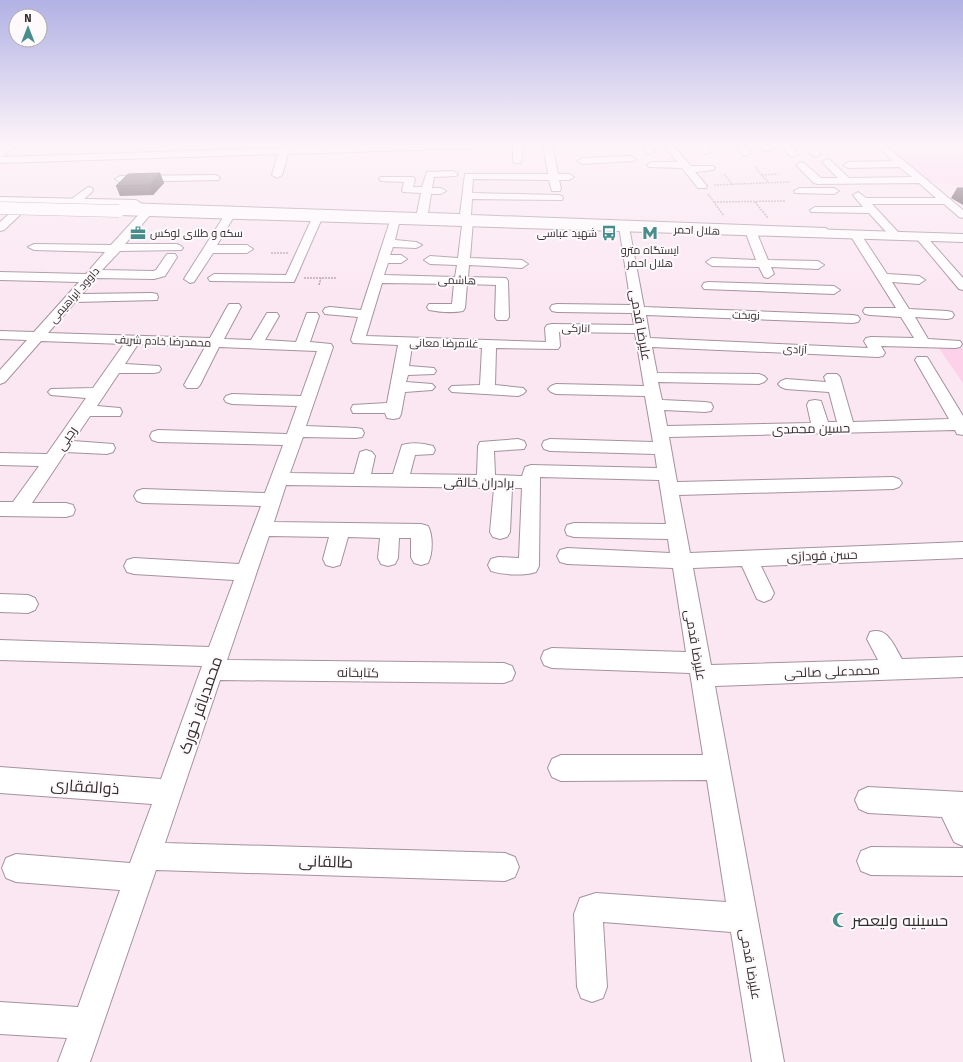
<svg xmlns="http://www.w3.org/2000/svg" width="963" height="1062" font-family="'Fira Sans',Cairo,sans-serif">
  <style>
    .green { fill: #fed1eb }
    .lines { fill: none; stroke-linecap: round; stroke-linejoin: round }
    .minor-casing { stroke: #a4929d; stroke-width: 2 }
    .major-casing { stroke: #a4929d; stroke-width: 2 }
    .path { stroke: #b2a3ab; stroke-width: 1.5; stroke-dasharray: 2 1; stroke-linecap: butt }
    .minor { fill: #fff; fill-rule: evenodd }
    .major { fill: #fff; fill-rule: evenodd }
    .major-bridge-casing { stroke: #a4929d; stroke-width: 13; stroke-linecap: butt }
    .major-bridge { stroke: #fff; stroke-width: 12 }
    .wall { fill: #483a42 }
    .shaded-wall { fill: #3b3036 }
    .building { fill: #54444d; stroke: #3b3036 }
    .labels { text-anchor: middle; stroke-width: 4; stroke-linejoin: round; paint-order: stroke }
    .far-street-label { font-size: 11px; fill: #332c30; stroke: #fefafc }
    .far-poi-label { font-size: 11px; fill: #332c30; stroke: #fefafc; text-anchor: start }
    .street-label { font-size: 13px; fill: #332c30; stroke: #fefafc }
    .near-street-label { font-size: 16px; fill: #332c30; stroke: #fefafc }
    .near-poi-label { font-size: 16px; fill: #332c30; stroke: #fefafc; text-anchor: start }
  </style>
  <rect width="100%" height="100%" fill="#fbe7f2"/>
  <path class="green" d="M884 145H963V187L927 181Z
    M938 347 963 348V383Z"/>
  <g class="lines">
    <g class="minor-casing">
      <path id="minor" d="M375 145H482L478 148 288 154 282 175 277 178 272 175 278 154 0 163V157Z
        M513 145H523L521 163H515L513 161Z
        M543 145H552L558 174H569L574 177 569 180H559L561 189 560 191H552L549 180 473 179 472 193 558 195 562 196 563 198 562 200 472 199 471 215 826 228 828 230 822 233 756 231 768 260 818 261 824 265 818 269 771 267 774 274 768 278 764 277 759 267 712 266 706 262 712 258 756 260 745 231 629 227 644 307 853 315 858 316 860 319 858 322 853 323 646 315 650 338 868 348 864 341 866 338 871 337 914 338 901 317 870 315 865 314 863 311 865 308H896L850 235 856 232 860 233 887 274 919 276 925 280 919 284 892 282 909 309 947 311 952 312 954 315 952 318 947 319 915 317 928 339 960 341 962 344 960 347 955 348 881 346 885 353 883 356 878 357 652 347 657 373 759 374 764 376 767 379 764 382 759 384 658 382 662 400 705 402 711 403 713 407 711 411 705 412 664 410 667 426 811 423 807 405 809 401 815 400 821 401 828 422H837L829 392 786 389 781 387 778 384 781 381 786 379 826 382 824 377 827 374H837L840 377 853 422 949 419 915 360 917 357H927L929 360 963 416V435L957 434 955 430 669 437 677 482 893 477 899 479 902 483 899 487 893 489 679 495 690 553 963 542V558L761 566 774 593 771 599 764 602 757 599 742 566 693 568 711 665 878 660 867 639 870 632C888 626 894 646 902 659L963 657V677L715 686 784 1062H752L731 932 603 922 607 987 603 998 592 1002 581 998 577 987 574 914 580 898 596 893 726 902 707 780 561 781 552 777 548 768 552 759 561 755H703L690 673 552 668 544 665 541 658 544 651 552 648 686 652 673 568 567 564 560 562 557 556 560 550 567 548 670 553 668 539 574 537 567 535 565 530 567 525 574 523 666 524 659 480 540 477 539 566 536 572C523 576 504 575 491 571L488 565 491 559 498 557 519 558 522 488H512L510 532 507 537 500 539 493 537 490 532 494 488 286 485 274 522 421 524 428 526C433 535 433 553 428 563L421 565 414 563 411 557V538H399L398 558 395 564 388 566 381 564 378 558 380 538 348 537 340 565 333 567 326 565 323 559 329 537 269 536 227 660 504 663 512 666 515 673 512 680 504 683 220 680 165 843 505 853 515 857 519 867 515 877 505 881 156 870 90 1062H58L67 1038 0 1034V1002L78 1007 120 890 16 882 6 878 2 868 6 858 16 854 130 863 152 804 0 793V767L161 779 202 666 0 660V640L209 647 234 580 134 574 127 572 124 566 127 560 134 558 239 564 261 506 143 503 137 501 134 496 137 491 143 489 265 493 283 445 158 442 152 440 150 436 152 432 158 430 287 434 297 406 232 404 226 402 224 399 226 396 232 394 301 396 317 351 219 347 200 385 197 388H187L184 385 205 347 138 344 125 364 159 366 161 369 159 372 154 373H119L97 406 120 408 122 412 120 416H90L73 441 113 444 115 448 113 452 107 454 66 452 32 503H66L73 505 75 510 73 515 66 517 0 516V502H13L39 466 0 465V453L47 454 86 398 51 395 48 392 51 389 93 388 124 344 41 341 5 382 0 384V370L27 340 0 339V331L34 332 79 282 0 280V272L86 274 105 252 34 250 28 247 34 244 111 245 143 210 119 208 118 206 119 204 123 203 417 213 421 193 403 192 402 190 404 182 381 181 379 179 381 177H413L415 179 413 187H422L427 172 453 171 458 174 456 176 434 177 432 188H441L446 191 441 194H431L428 213 460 214 465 174H548ZM151 210 226 213 184 279 190 283 194 282 213 253H247L253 249 247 245H217L236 213 313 216 286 275 214 274 208 278 210 281 294 282 323 216 391 218 361 310 330 307 325 308 323 311 325 314 358 317 351 340 353 343 398 345 387 403 353 405 351 409 353 413H385L387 418 393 419 399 418 401 414 405 392 432 390 435 387 432 384 406 382 408 375 434 374 436 371 434 368 409 366 412 346 482 348 480 385 452 386 449 389 452 392 518 396 523 394 526 391 523 388 495 385 496 348 558 349 560 346 559 332 635 333 644 386 556 384 551 386 548 389 551 392 556 394 645 396 653 442 550 439 544 441 542 445 544 449 550 451 655 454 657 468 531 465 525 467 522 476 495 475 494 451 524 449 526 445 524 441 518 439 480 442 478 446 477 475 410 474 415 455 433 454 435 450 433 446C423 443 412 442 402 445L393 474H371L375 456 372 452 366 450 360 452 354 474 290 473 303 437 356 438 362 437 364 433 362 429 356 428 306 426 333 347 331 344 310 342 319 316 317 313H307L296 342 265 340 279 316 277 313H267L251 340 224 339 241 307 239 304H229L227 307 210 338 48 333 75 302 157 300 158 297 157 294 152 293 82 294 96 278 154 279 165 276 177 257 175 254H167L156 270 153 271 102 270 120 251 181 250 183 248 181 246 177 244H125L151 214 152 212ZM400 219H416L417 223H425L427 220 460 221 462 225 458 258 430 256 424 260 430 264 457 265 455 277 384 275 388 263H401L407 259 401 255H390L393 247 416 248 422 245 416 242 395 240ZM473 221 619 226 631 305 557 304 552 305 550 308 552 311 557 312 632 313 634 325 552 324 547 325 545 328 546 342 366 336 382 283 454 284 452 304H429L427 307 429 310C439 312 453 313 463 311L465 308 467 284 496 285 495 317 497 320H507L509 317 508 281 506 278 468 277 469 265 522 268 528 264 522 260 470 258Z
        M642 145H651L655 151 650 154 647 153Z
        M664 145H673L691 166H713L715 168 713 170 695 172 707 186 706 188H698L682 168 649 167 647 165 652 162H677Z
        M698 145H707L712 151 707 154 704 153Z
        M735 145H744L751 153 746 156 743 155Z
        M760 145H769L772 149 770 151H764Z
        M780 145H790L798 154 793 157 790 156Z
        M803 145H813L821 154 816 157 813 156Z
        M875 145H885L963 210V218L959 217 944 204H872L898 232 892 235 888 234 869 213 811 212 810 210 815 207H863L853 195 858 192 866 198H936L919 183 818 184 814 183 796 165 801 162 804 163 821 178H838L822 162 827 159 830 160 849 178 912 177 899 167 848 168 843 165 848 162 893 161Z
        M631 156 636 159 634 161 582 164 577 161 582 158Z
        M215 175 218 176 220 178 218 180 120 182 115 179 120 176Z
        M88 187 92 188 93 190 92 192 78 204H70L69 202 70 200Z
        M799 188H834L839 191 834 194 795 193 794 191Z
        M15 211 19 212 20 214 19 216 4 230 0 231V222L11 212Z
        M921 234 925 235 963 278V290L959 289 917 239 915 237 917 235Z
        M708 282 834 286 840 290 834 294 704 289 702 286 704 283Z
        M0 594 28 595 35 598 38 604 35 610 28 613 0 612Z
        M868 787 963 792V846L954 842 942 817 868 813 859 809 855 800 859 791Z
        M871 847 963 848V876L871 875 861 871 857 861 861 851Z"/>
    </g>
    <g class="major-casing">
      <path id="major" d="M4 145H16L4 156 0 157V149Z
        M0 197 136 200 142 204 136 208 120 207 963 234V242L119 215 113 211 119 207 0 205Z"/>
    </g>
    <path class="path" d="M755 167 768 182
      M724 174 732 184
      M762 175 778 174
      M714 185 790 182
      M708 194 724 216
      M714 202 786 201
      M755 202 768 218
      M271 253H288
      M304 278H337
      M319 285 321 278"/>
    <use href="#minor" class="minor"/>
    <use href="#major" class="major"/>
    <g class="major-bridge-casing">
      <path id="major-bridge" d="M0 208 119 211"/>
    </g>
    <use href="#major-bridge" class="major-bridge"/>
  </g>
  <path class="wall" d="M160 173 164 183 153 195 120 196 116 186Z
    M957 188H963V205L951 198Z"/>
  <path class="shaded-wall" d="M160 173 164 183 153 195 150 185Z"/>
  <path class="building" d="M160 173 150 185 116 186 128 174Z
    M957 188H963V192Z"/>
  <linearGradient id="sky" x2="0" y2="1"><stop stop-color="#b1b1e4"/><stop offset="0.49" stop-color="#fdf4f9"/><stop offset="1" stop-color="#fdf4f9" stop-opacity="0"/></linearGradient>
  <rect width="963" height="294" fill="url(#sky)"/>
  <defs>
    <g id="office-bare" transform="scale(1.2)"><path d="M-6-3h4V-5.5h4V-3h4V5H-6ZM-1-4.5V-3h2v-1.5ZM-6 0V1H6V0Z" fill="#468d8b" stroke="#fefafc" stroke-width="2.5" paint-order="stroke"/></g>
    <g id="bus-bare" transform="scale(1.2)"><path d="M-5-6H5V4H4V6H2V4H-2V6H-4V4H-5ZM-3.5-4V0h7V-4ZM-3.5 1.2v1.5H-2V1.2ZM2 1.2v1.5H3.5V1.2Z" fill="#468d8b" stroke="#fefafc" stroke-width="2.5" paint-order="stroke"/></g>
    <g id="metro-bare" transform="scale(1.2)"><path d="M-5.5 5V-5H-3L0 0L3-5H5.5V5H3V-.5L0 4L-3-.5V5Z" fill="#468d8b" stroke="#fefafc" stroke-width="2.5" paint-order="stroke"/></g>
    <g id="mosque-bare" transform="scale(1.2)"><path d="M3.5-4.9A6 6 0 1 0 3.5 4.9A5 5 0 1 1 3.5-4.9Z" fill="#468d8b" stroke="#fefafc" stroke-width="2.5" paint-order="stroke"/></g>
  </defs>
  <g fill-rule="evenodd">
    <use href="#office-bare" x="138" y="233"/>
    <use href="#bus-bare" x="609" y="233"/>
    <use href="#metro-bare" x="650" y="233"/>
    <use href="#mosque-bare" x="840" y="920"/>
  </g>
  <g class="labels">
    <g class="far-street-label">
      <text transform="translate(697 230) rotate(2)" y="4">هلال احمر</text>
      <text transform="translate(457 280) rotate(1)" y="4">هاشمی</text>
      <text transform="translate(74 295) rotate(-49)" y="4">داوود ابراهیمی</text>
      <text transform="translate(746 315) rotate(2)" y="4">نوبخت</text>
      <text transform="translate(576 328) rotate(1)" y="4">انارکی</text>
      <text transform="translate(163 341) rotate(2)" y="4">محمدرضا خادم شریف</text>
      <text transform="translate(444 343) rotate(1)" y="4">غلامرضا معانی</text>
      <text transform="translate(795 349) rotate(3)" y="4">آزادی</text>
    </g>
    <g class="far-poi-label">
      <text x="150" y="237">سکه و طلای لوکس</text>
      <text x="597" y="237" text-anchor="end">شهید عباسی</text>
      <text x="650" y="254" text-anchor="middle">ایستگاه مترو<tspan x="650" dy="13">هلال احمر</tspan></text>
    </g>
    <g class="street-label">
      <text transform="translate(641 325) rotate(80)" y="5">علیرضا قدمی</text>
      <text transform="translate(811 428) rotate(-1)" y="5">حسین محمدی</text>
      <text transform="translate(66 438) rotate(-56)" y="5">رجبی</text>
      <text transform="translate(479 482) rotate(1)" y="5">برادران خالقی</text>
      <text transform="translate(822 555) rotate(-2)" y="5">حسن فودازی</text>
      <text transform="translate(696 645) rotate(80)" y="5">علیرضا قدمی</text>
      <text transform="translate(832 671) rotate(-2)" y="5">محمدعلی صالحی</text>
      <text transform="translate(358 672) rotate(1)" y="5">کتابخانه</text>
      <text transform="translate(751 964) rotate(80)" y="5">علیرضا قدمی</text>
    </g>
    <g class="near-street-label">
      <text transform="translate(200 705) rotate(-71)" y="6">محمدباقر خورک</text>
      <text transform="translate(85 786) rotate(4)" y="6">ذوالفقاری</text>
      <text transform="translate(326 861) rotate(2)" y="6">طالقانی</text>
    </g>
    <g class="near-poi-label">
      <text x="852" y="926">حسینیه ولیعصر</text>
    </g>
  </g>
  <g transform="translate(28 28)"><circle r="19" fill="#fefafc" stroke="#ada8aa"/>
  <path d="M0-3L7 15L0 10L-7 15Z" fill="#468d8b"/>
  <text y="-6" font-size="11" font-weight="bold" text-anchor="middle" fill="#332c30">N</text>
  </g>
</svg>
